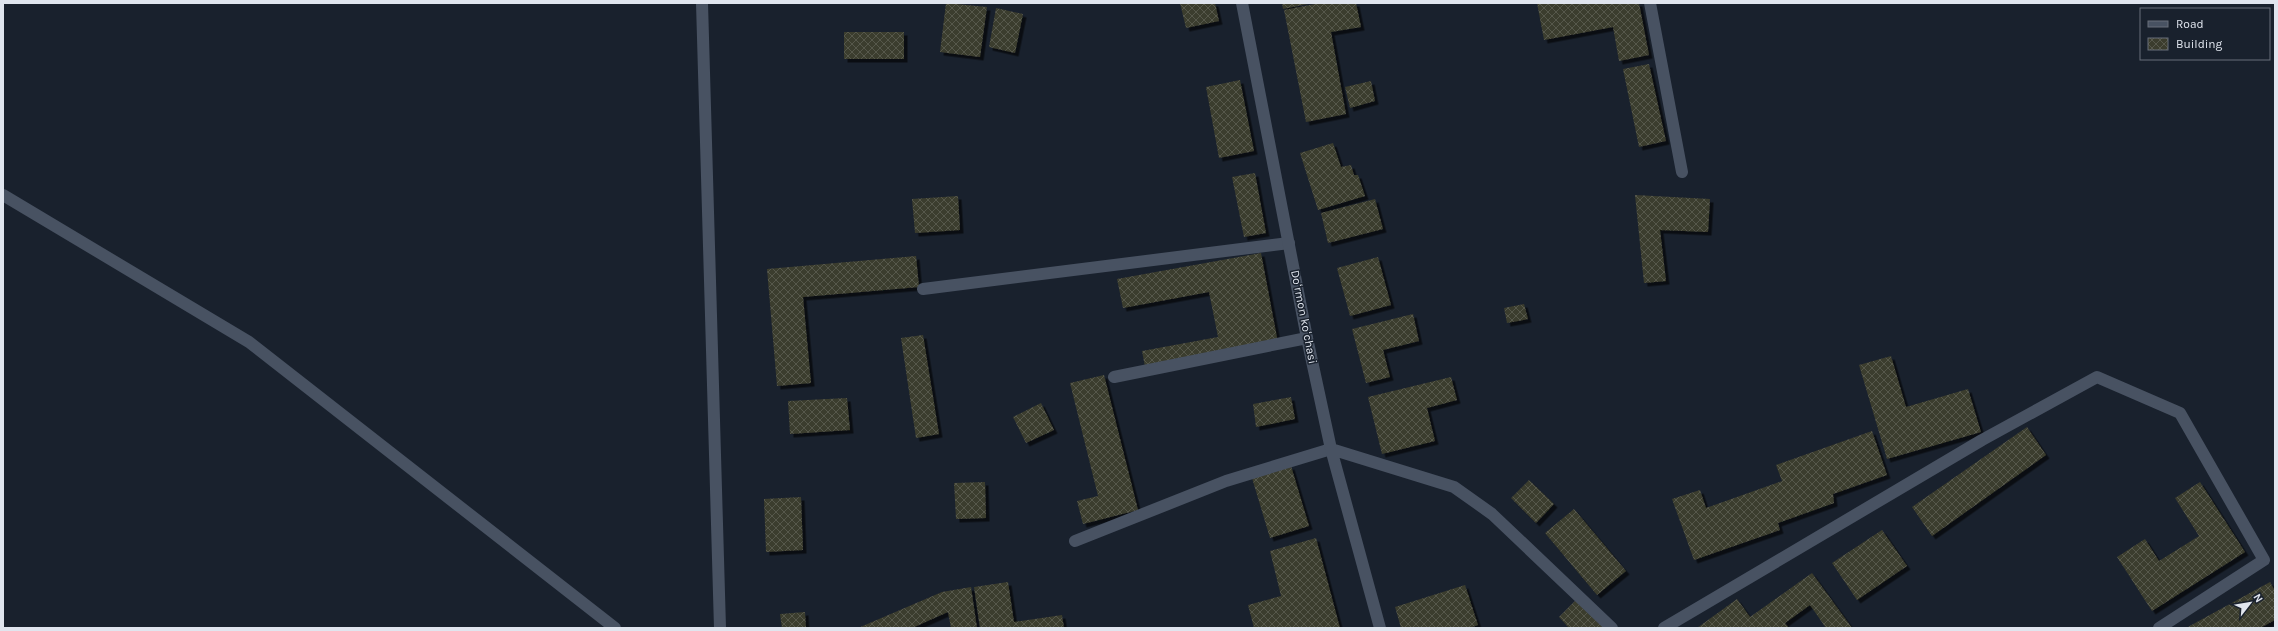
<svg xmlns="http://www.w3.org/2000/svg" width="2278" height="631" font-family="Karla,sans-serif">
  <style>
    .building { fill: url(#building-cross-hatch); filter: url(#shadow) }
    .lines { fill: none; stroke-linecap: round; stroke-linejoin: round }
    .lane { stroke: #485262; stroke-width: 12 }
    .street { stroke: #485262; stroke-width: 12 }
    .labels { text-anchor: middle; stroke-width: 3; stroke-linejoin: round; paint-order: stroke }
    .street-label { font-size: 12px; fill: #e0e5ee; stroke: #19212d }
  </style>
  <defs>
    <pattern id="building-cross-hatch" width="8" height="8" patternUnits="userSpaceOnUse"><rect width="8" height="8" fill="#3b3c2d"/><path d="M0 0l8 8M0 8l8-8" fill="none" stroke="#57584c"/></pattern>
    <filter id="shadow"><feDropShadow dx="3.5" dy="3.5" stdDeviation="0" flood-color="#0009"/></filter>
  </defs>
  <rect width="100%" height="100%" fill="#19212d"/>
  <path class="building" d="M946 3 987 7 980 57 940 52Z
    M1180 3H1215L1219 21 1186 28Z
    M1282 3H1308V4L1283 9Z
    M1320 3H1356L1361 27 1331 32 1346 114 1306 122 1284 10Z
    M1537 3H1639L1649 55 1619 61 1613 27 1544 40Z
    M996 8 1023 14 1015 53 989 47Z
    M844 32H904V59H844Z
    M1649 64 1666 141 1639 147 1623 69Z
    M1240 80 1254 151 1219 158 1206 87Z
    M1371 81 1375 101 1350 108 1345 87Z
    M1333 143 1341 167 1351 165 1354 175H1358L1365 196 1318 210 1300 153Z
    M1255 173 1266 233 1244 237 1232 177Z
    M1635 195 1710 199 1708 232 1660 230 1666 281 1644 283Z
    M958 196 960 230 915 233 912 199Z
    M1375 199 1383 229 1328 243 1321 213Z
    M1261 253 1278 343 1145 367 1142 351 1218 337 1209 292 1123 308 1117 279Z
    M916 256 919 287 803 297 811 383 777 386 767 269Z
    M1378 257 1391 305 1350 316 1337 268Z
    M1524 304 1528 319 1507 323 1504 308Z
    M1413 314 1419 341 1383 350 1390 377 1366 383 1352 329Z
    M923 335 939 434 916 438 901 338Z
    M1891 356 1906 407 1968 389 1981 432 1887 459 1859 365Z
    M1104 375 1138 510 1083 524 1077 501 1098 496 1070 383Z
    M1451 377 1457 400 1427 408 1435 441 1382 454 1368 397Z
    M1291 397 1295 419 1256 427 1253 404Z
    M847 398 850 430 790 434 788 401Z
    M1041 403 1054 430 1026 443 1013 417Z
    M2027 427 2046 455 1932 536 1912 507Z
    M1872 431 1887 475 1833 494 1834 503 1778 523 1780 530 1694 560 1672 499 1700 490 1706 508 1782 481 1776 465Z
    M1291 466 1309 526 1270 538 1252 478Z
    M1529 480 1554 504 1536 523 1511 498Z
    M985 482 986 518 956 519 954 483Z
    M2200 482 2245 552 2152 611 2117 557 2145 539 2159 561 2199 536 2175 498Z
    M801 497 803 550 766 552 764 499Z
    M1574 509 1626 571 1597 595 1545 533Z
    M1882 530 1907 566 1857 600 1832 563Z
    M1316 538 1340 628H1254L1248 605 1281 596 1270 551Z
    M1812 573 1852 628H1826L1810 605 1785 623 1789 628H1697L1737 599 1750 617Z
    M1008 582 1014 622 1062 615 1064 628H980L974 587Z
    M2270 582 2275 591V620L2260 628H2186Z
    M1465 585 1478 625 1470 628H1401L1395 607Z
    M971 587 977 628H951L948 612 912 628H858L942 592Z
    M1577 599 1605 628H1569L1559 617Z
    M805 612 806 628H782L780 614Z"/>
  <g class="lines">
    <path class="lane" d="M923 289 1289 243
      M1114 377 1307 338
      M1075 541 1226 481 1331 449"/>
    <path class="street" d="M702 3 720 628
      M1242 3 1307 338 1331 449 1380 628
      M1650 3 1682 172
      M3 195 249 342 615 628
      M1331 449 1454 487 1492 514 1612 628
      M1664 628 1982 440 2097 377 2180 413 2264 560 2159 628"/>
  </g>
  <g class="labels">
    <g class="street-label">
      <text transform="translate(1304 317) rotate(79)" y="4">Doʻrmon koʻchasi</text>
    </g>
  </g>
  <rect width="2278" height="631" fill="none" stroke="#e0e5ee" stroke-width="8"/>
  <rect x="2140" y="8" width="130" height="52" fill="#19212d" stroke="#696f7a"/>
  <rect x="2148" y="21" width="20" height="6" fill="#485262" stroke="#696f7a"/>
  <text x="2176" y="28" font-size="12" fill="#e0e5ee">Road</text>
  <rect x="2148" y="38" width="20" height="12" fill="url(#building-cross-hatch)" stroke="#696f7a"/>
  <text x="2176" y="48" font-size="12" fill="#e0e5ee">Building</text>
  <g transform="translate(2250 603) rotate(59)" stroke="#19212d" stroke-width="3" paint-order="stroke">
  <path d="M0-3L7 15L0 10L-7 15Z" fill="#e0e5ee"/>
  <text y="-6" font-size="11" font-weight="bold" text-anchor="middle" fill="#e0e5ee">N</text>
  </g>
</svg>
